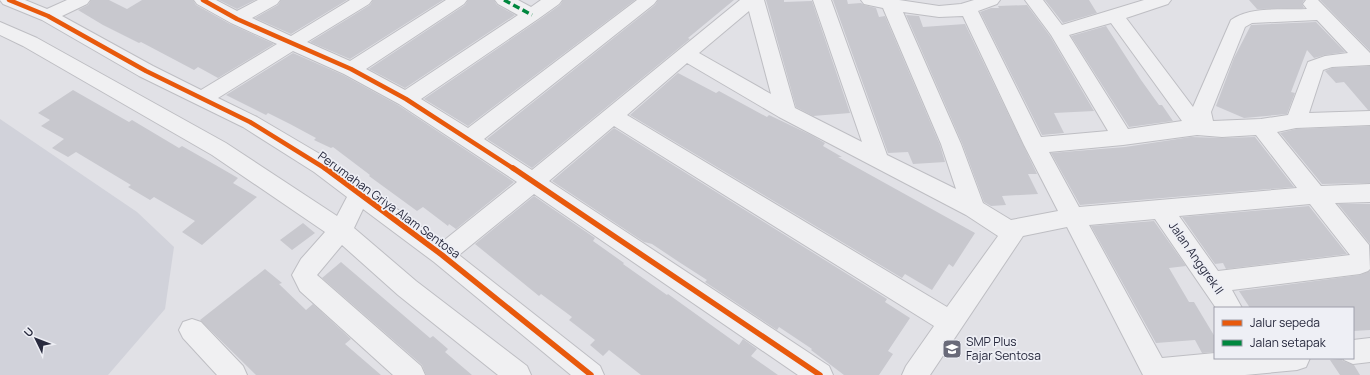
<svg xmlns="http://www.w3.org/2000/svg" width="1370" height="375" font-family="Manrope,sans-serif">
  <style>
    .built { fill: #d1d2da }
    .building { fill: #c8c8ce }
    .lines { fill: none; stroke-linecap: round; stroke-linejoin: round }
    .minor-casing { stroke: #bebec3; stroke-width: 2 }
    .minor { fill: #f0f0f2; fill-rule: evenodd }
    .quiet { stroke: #00873e; stroke-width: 3.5; stroke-dasharray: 7 3.5; stroke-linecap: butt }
    .cycleway-far1-casing { stroke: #eeeff5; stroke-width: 6 }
    .cycleway-casing { stroke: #eeeff5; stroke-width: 8 }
    .cycleway-far1 { stroke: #e8590c; stroke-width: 4.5 }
    .cycleway { stroke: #e8590c; stroke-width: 5.5 }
    .labels { text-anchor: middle; stroke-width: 3.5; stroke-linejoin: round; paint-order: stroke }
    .street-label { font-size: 12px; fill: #282a3e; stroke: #eeeff5 }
    .poi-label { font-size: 12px; fill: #282a3e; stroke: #eeeff5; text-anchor: start }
  </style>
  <rect width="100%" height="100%" fill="#e1e1e6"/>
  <path class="built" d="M0 119 137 212 174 247 165 309 108 375H0Z"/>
  <path class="building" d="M91 0H109L127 9 142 0H193L196 5 230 24 274 44 218 78 198 67 194 70 141 42 139 43 103 25 78 10 88 5Z
    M219 0H255L237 9Z
    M281 0H347L291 34 255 18 278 5Z
    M373 0H443L350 59 310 42 370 5Z
    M468 0H494L497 5 515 15 405 88 369 69 465 5Z
    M563 0H635L468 126 424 99 539 20 560 5Z
    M658 0H734L688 38 690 39 532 168 487 139 655 5Z
    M766 0H784V2L812 1 850 113 813 116 796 107Z
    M833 0H847L848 4 861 3 864 5 876 8 879 17 885 16 940 145 945 162 913 164 908 152 888 153Z
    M1045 0H1089L1097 13 1063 23Z
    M1249 0H1304L1302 4 1304 8 1257 9Z
    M1320 0H1370V51Z
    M1027 5 1050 36 1094 111 1054 113 1064 133 1042 135 980 12 991 8H999L998 6Z
    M906 15 919 16 923 27 965 24 1037 174H1028L1038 194 1002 196 1006 205 991 206 984 202 962 143Z
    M1316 22 1345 52 1325 55 1314 58 1307 50 1291 92 1295 93 1287 114 1244 118 1216 106 1234 58 1251 25Z
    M1106 26 1141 80 1159 105H1162L1173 121 1129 127 1071 36Z
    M293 53 343 75 398 105 514 182 456 229 449 224 448 226 423 207 417 211 369 176 370 175 333 147 331 148 314 140 316 138 290 124 268 113 266 115 226 95Z
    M1370 66V110H1368L1344 82 1336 83 1325 71 1332 68Z
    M678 73 716 93 719 91 767 117 769 115 811 135 825 143 823 146 842 157H838L975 233 953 267 949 264 932 290 905 274 902 278 630 115Z
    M73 90 129 122 132 120 179 148 182 146 219 167 238 178 233 183 257 197 202 245 182 232 195 221 154 197 150 200 128 187 131 185 76 152 68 157 52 148 64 139 41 126 50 120 38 113Z
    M1370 126V183L1322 184 1280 133 1296 129Z
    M614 128 887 299 885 302 910 318 888 351 893 354 879 375H844L811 350 812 349 779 327 777 330 705 282 707 280 679 262 652 244 644 242 552 181Z
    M1191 137 1222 138 1255 137 1294 187 1080 205 1051 153 1125 147Z
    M534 196 595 238 593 241 624 263 623 264 667 295 668 294 739 345 743 339 757 349 751 356 778 375H641L609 350 603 356 590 345 595 340 569 320 572 317 541 294 539 296 475 244Z
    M1338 204H1370V244Z
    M1309 206 1347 254 1226 269 1223 263 1215 264 1182 217Z
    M1154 221 1186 266 1169 268 1189 302H1194L1215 337V352L1202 353 1195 340 1156 343 1091 226Z
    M303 223 315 233 292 250 280 240Z
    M341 262 430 338 433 336 448 349 445 352 472 375H426L422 365 322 278Z
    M265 269 282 283 279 284 306 310 313 304 351 339 345 344 381 375H256L200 320Z
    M1370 271V330L1353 331V308H1250L1239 291 1360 275Z
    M1342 359 1343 361 1354 365 1360 375H1340L1330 360Z"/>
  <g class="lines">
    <g class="minor-casing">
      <path id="minor" d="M0 0H25L47 9 67 0H90L87 4 62 16 153 66 201 90 277 44 231 23 197 4 194 0H216L237 11 258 0H280L277 4 252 18 291 36 350 0H372L369 4 307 42 350 61 446 0H467L464 4 366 69 405 90 518 15 498 4 495 0H518L531 7 541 0H562L559 4 538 19 421 99 468 128 637 0H657L654 4 484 139 532 170 740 0H764L795 108 862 142 813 0H831L887 155 956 189 941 144 883 8 864 4 861 0H899L939 6 961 4 974 0H1000L997 4 978 11 1041 137 1108 131 1051 35 1025 0H1043L1062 25 1144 0H1171L1168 4 1126 18 1193 107 1231 20C1250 6 1283 10 1307 9L1303 4 1306 0H1318L1370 53V65L1332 67 1323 70 1309 113 1370 111V125L1296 128 1277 132 1321 186 1370 184V202L1335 203 1369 245 1370 269 1368 271 1360 274 1232 290 1242 308H1216L1155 219 1089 225 1162 358 1215 353V358H1310L1306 367 1297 370 1245 375H1143L1067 227 1023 236 930 375H902L906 366 934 326 614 126 549 181 829 366 833 375H798L534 194 459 255 600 366 604 375H571L434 262 363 209 354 228 416 281 527 366 531 375H498L398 295 342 245 317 275 421 366 425 375H393L300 291 292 275 301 259 325 232 212 155 23 46 0 35V22L37 38 226 143 337 216 347 197 314 172 243 127 139 76 42 20 3 4ZM749 11 771 94 699 53ZM903 12 939 17 963 16 1024 145 1058 211 1011 220 983 203 961 144ZM1317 20 1348 53 1325 56 1308 62 1288 115 1261 119 1213 121 1211 112 1245 27 1252 23ZM1111 23 1182 121 1128 129 1069 35ZM293 51 344 74 399 104 517 182 442 242 330 160 257 117 218 98ZM687 63 779 117 966 215 998 236 947 307 627 115ZM1197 135 1222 137 1256 135 1297 188 1079 207 1049 152 1123 145ZM1310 204 1350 255 1218 271 1179 216Z
        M192 319 201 322 243 366 247 375H217L183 338 179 330 183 322Z
        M1370 338V362L1353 364 1344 360 1343 358H1353V340Z"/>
    </g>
    <use href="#minor" class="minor"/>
    <path class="quiet" d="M504 0 532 15"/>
    <g class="cycleway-far1-casing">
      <path id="cycleway-far1" d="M9 0 48 16 146 71 250 122 326 169
        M203 0 237 19 351 69 406 99 514 169"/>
    </g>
    <g class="cycleway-casing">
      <path id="cycleway" d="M325 168 442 255 591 375
        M513 168 820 375"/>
    </g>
    <use href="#cycleway-far1" class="cycleway-far1"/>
    <use href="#cycleway" class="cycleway"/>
  </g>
  <defs>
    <g id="school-square" transform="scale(1)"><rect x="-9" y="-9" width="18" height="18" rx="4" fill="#696a79" stroke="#eeeff5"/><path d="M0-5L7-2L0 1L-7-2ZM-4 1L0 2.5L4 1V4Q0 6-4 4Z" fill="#fff"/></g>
  </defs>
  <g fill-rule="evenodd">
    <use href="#school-square" x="952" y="349"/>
  </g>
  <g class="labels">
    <g class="street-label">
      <text transform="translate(389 205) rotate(36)" y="4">Perumahan Griya Alam Sentosa</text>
      <text transform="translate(1196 258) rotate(55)" y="4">Jalan Anggrek II</text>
    </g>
    <g class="poi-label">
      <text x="966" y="346">SMP Plus<tspan x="966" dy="14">Fajar Sentosa</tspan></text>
    </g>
  </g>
  <rect x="1214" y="307" width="140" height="52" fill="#eeeff5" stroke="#9fa0ac"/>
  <rect x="1222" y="320" width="20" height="6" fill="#e8590c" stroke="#9fa0ac"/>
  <text x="1250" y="327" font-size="12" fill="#282a3e">Jalur sepeda</text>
  <rect x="1222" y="340" width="20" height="6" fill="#00873e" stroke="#9fa0ac"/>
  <text x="1250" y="347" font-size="12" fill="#282a3e">Jalan setapak</text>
  <g transform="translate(36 339) rotate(313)" stroke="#eeeff5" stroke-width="3" paint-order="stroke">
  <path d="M0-3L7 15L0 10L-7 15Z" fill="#282a3e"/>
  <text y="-6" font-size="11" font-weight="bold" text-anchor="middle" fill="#282a3e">U</text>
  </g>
</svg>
